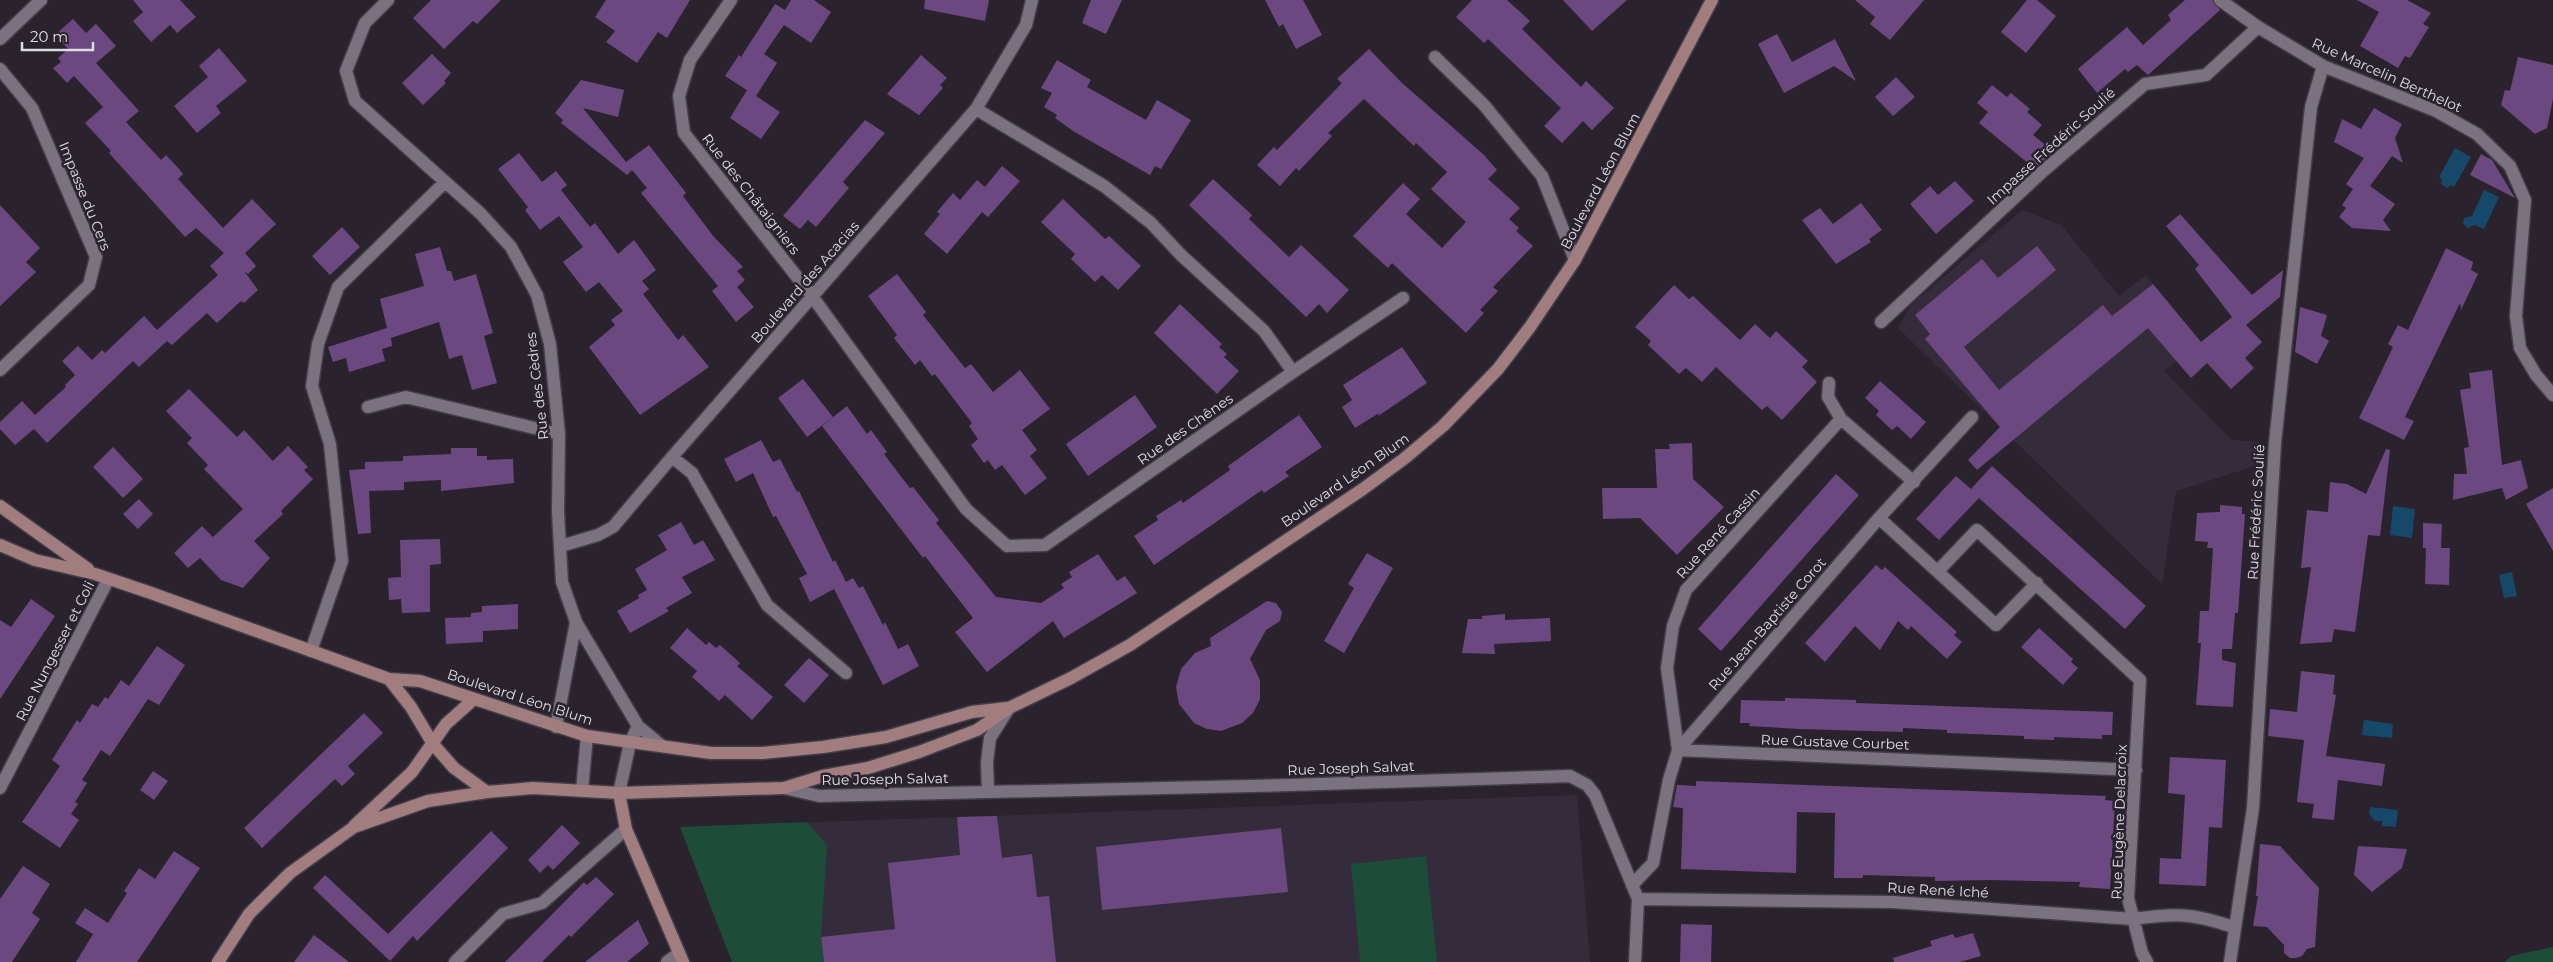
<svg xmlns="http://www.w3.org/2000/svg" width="2553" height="962" font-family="Montserrat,sans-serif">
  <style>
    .built { fill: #352c3b }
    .green { fill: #1d4c38 }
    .water { fill: #16486a }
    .building { fill: #6c4880 }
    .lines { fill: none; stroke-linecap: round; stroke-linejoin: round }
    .street-casing { stroke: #433e47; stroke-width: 15 }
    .secondary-casing { stroke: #433e47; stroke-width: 15 }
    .street { stroke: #7b7280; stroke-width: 12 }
    .secondary { stroke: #a27d80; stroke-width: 12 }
    .labels { text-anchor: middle; stroke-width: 5; stroke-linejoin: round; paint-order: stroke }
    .street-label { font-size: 14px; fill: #e0dce3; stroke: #2a232e }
  </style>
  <rect width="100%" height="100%" fill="#2a232e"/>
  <path class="built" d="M2022 210 2061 225 2119 296 2146 275 2199 344 2164 371 2232 440 2260 442 2258 465 2176 491 2162 584 1898 328 1911 305Z
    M1577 795 1590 962H732L680 827Z"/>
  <path class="green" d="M807 822 827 845 821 937 824 962H732L680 827Z
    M1426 856 1437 962H1360L1351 864Z
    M2553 947V962H2505L2511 956Z"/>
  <path class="water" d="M2455 148 2471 157 2454 187 2451 185 2447 188 2441 184 2442 179 2439 177Z
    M2484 190 2499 197 2484 229 2475 225 2467 228 2463 223 2464 218 2472 216Z
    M2393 506 2415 509 2412 538 2390 535Z
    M2512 572 2517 596 2504 598 2499 575Z
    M2364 720 2393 724 2392 738 2362 735Z
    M2370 807 2398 810 2396 827 2382 826V821H2375L2369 814Z"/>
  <path class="building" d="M133 0H180L196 17 177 33 170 25 151 42 133 21 143 12Z
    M431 0H501L477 24 473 21 444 49 413 18Z
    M606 0H690L667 38 658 32 637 63 606 42 615 31 595 17Z
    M791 0H814L831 12 811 43 784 25 764 54 777 63 756 96 725 76 739 55 741 57 775 4 785 10Z
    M925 0H989L985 21 924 9Z
    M1091 0H1122L1106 34 1082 23Z
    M1265 0H1303L1322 35 1296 49 1283 24 1279 27Z
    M1472 0H1507L1530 21 1522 29 1581 87 1586 81 1614 108 1592 130 1583 121 1562 143 1544 126 1561 108 1488 39 1484 43 1456 17Z
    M1563 0H1627L1592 31Z
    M1855 0H1924L1890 40 1870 24 1875 17Z
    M2027 0H2037L2056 16 2026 53 2001 32Z
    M2185 0H2212L2220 10 2148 75 2137 65 2128 72 2125 69 2097 93 2078 69 2127 27 2143 45 2171 20 2168 15Z
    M2357 0H2407L2431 13 2423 24 2429 27 2410 58 2405 56 2398 68 2360 46 2379 12Z
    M73 19 86 33 96 24 116 46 96 63 139 111 126 122 161 160 166 155 180 170 183 174 178 179 223 228 252 199 276 224 245 253 256 266 248 274 244 271 258 290 244 303 241 301 217 323 207 313 172 345 167 341 139 367 133 361 47 443 34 429 15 445 0 429V422L22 401 35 415 66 387 65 385 75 375 62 361 78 346 92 360 102 350 105 353 144 316 157 330 218 275 210 266 224 253 196 228 185 237 109 153 111 151 85 123 103 107 74 76 67 83 53 68 61 62 58 58 68 49 55 35Z
    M1777 34 1792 62 1835 39 1856 81 1834 66 1784 93 1758 44Z
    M219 48 247 81 216 106 221 113 197 133 174 106 208 77 199 66Z
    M1369 49 1401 82 1484 155 1497 170 1488 179 1520 208 1509 219 1519 228 1516 231 1533 246 1493 287 1498 291 1480 310 1484 313 1466 333 1392 263 1388 268 1353 236 1403 183 1420 199 1406 214 1442 248 1466 222 1431 189 1447 172 1416 143 1414 146 1364 99 1328 133 1332 136 1299 171 1296 168 1280 186 1257 165 1274 147 1277 150 1342 83 1337 79Z
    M432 54 451 73 444 81 446 83 423 105 402 83Z
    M921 55 947 78 940 85 943 88 919 115 887 94Z
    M2518 57 2553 65V99L2547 128 2535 134 2501 105 2505 90 2510 91Z
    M1057 60 1091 80 1087 87 1146 120 1157 100 1191 120 1161 169 1155 166 1150 175 1073 131 1055 118 1057 115 1044 107 1052 93 1041 88Z
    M1896 77 1915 97 1893 116 1875 97Z
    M581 80 624 90 618 117 583 108 626 162 649 145 686 193 683 196 714 237 743 267 737 271 745 280 737 287 754 307 736 322 712 291 718 286 641 193 647 188 632 170 627 175 561 123 563 120 555 113Z
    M1992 85 2007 97 2011 93 2030 109 2027 112 2042 125 2033 135 2054 152 2034 168 1979 123 1988 112 1977 103Z
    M747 90 780 112 761 139 730 118Z
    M2374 108 2402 124 2395 138 2403 163 2392 156 2370 186 2395 204 2383 220 2391 231 2352 228 2339 217 2346 208 2342 205 2353 189 2346 184 2364 158 2334 142 2342 119 2361 129Z
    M865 120 885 133 843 182 849 188 816 227 808 220 800 229 783 216Z
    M519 153 542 182 556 171 567 185 561 190 590 227 595 223 618 254 634 240 656 270 642 281 649 289 643 294 678 340 683 335 709 367 640 415 589 347 615 325 611 320 623 311 599 282 586 292 563 262 583 247 559 216 540 230 525 210 528 207 498 169Z
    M2481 154 2492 160 2515 198 2470 175Z
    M1002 166 1020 181 988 217 982 212 947 254 924 234 940 214 937 212 953 193 960 200 977 180 985 187Z
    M1213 179 1252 215 1249 219 1289 257 1301 245 1349 290 1327 313 1319 304 1306 317 1189 205Z
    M1955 181 1974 201 1936 234 1910 204 1930 186 1938 195Z
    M1063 199 1105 239 1109 236 1141 266 1118 290 1102 275 1095 282 1071 259 1075 254 1041 222Z
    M1861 203 1882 230 1869 239 1871 242 1836 264 1802 220 1820 208 1833 224Z
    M0 205 40 248 26 262 36 272 0 306Z
    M2180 214 2252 295 2283 270 2280 297 2246 325 2262 342 2245 358 2254 368 2231 389 2207 363 2191 378 2148 328 1977 470 1968 460 2000 427 1925 339 1930 334 1915 315 1982 259 1998 278 2037 246 2056 270 1964 347 1999 390 2103 305 2112 316 2153 284 2201 342 2232 317 2195 269 2199 265 2166 226Z
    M342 227 360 247 330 275 312 256Z
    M440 247 447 271H451L454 281 476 274 493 333 484 336 497 383 472 390 462 355 449 359 439 322 391 338 392 346 382 349 385 361 349 372 346 358 333 362 328 347 387 328 380 299 424 286 415 254Z
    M2446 248 2473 262 2471 270 2478 274 2461 310 2460 303 2405 417 2414 421 2404 440 2359 418 2393 347 2388 344 2398 325 2408 330Z
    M897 274 926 312 923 315 965 368 971 364 993 392 1020 370 1050 409 1022 430 1037 450 1030 456 1047 478 1025 495 1002 465 995 470 988 460 984 463 971 445 978 439 969 426 972 423 935 374 932 376 920 360 915 365 894 338 897 335 868 296Z
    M1674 285 1689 299 1693 296 1740 340 1755 324 1770 338 1776 331 1808 361 1802 367 1817 382 1782 420 1767 406 1762 410 1716 367 1702 382 1686 368 1679 374 1648 345 1651 341 1635 327Z
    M1180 304 1222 344 1219 347 1227 354 1224 357 1239 371 1217 394 1154 333Z
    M2300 307 2327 315 2321 336 2329 341 2317 364 2295 352Z
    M1402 347 1427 383 1378 416 1379 413 1355 428 1342 407 1352 400 1343 385Z
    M2492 370 2502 465 2521 460 2528 488 2506 500 2502 488 2453 500 2454 474H2467L2464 448 2469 447 2460 390 2471 388 2469 373Z
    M803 379 833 417 807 437 778 398Z
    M1880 381 1926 422 1911 439 1897 426 1892 430 1876 415 1879 411 1865 398Z
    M189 389 237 437 244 430 273 461 288 446 308 467 304 470 313 479 281 511 283 514 254 541 270 558 243 588 221 580 200 558 188 568 174 553 202 526 213 537 243 509 204 469 208 465 187 443 192 438 166 411Z
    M1135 395 1157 427 1088 476 1066 444Z
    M847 406 867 434 871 430 887 452 884 454 899 474 910 488 913 487 939 520 936 523 996 597 1041 603 1064 588 1061 584 1072 577 1069 572 1098 554 1117 581 1125 576 1137 593 1064 638 1053 621 987 672 955 632 973 618 925 556 923 558 822 426Z
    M1299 415 1322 447 1285 472 1289 476 1264 493 1262 490 1154 565 1134 536 1158 520 1156 516 1181 500 1183 503 1230 470 1228 466Z
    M761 440 773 462 780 459 797 492 799 491 833 562 835 560 846 582 853 578 859 588 863 586 883 625 885 622 898 649 908 644 919 666 883 685 834 589 810 602 799 578 807 574 776 516 773 517 753 473 736 482 724 459Z
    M1692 443 1693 479 1724 507 1677 555 1640 518 1603 519 1602 488H1657L1655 449H1670L1669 444Z
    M113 447 143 479 123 498 93 467Z
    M451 448H477V456H487V460L513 459 514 483 441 491V480L404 482V490L369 491 371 533 358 534 349 470 365 469V462L403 461V456L451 454Z
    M2386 449 2390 450 2380 536 2368 535 2355 632 2334 629 2332 642 2300 644 2311 567 2301 568 2307 510 2328 512 2330 482 2347 484 2366 494Z
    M1992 466 2146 606 2125 629 1979 498 1939 540 1916 519 1956 476 1971 489Z
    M1836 474 1859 495 1721 651 1698 629Z
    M2553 488V551L2526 504Z
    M139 499 153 514 138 529 123 514Z
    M2220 505 2242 507V514H2245L2238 613H2235L2232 649H2222V660L2236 663 2233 707 2196 705 2201 643H2198L2200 611H2209L2213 548H2207L2208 542 2195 541 2197 513 2220 512Z
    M681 522 694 545 703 540 715 560 682 577 692 593 666 608 669 611 630 633 617 611 639 598 638 595 647 590 635 569 667 550 658 535Z
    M2423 523 2442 524 2441 548H2450L2449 585 2425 584 2426 548H2423Z
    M440 539 441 564 430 565V612L402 613 401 599 389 600 388 578 401 577 400 540Z
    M1367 553 1393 568 1344 653 1324 641 1354 588 1348 584Z
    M1876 565 1882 570 1885 567 1957 632 1954 635 1962 642 1947 659 1911 626 1908 630 1898 621 1880 650 1855 626 1825 662 1805 643Z
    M31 599 55 616 0 699V620L11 627Z
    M1267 601 1276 603 1282 612 1280 621 1266 630 1250 659 1260 680V699L1253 713 1242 723 1221 731 1207 729 1194 723 1179 704 1176 687 1181 669 1195 653 1211 646 1210 638Z
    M518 604V629L483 631V642L446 644 445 618 471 617V613L482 612V606Z
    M1505 614V620L1550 618 1551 641 1494 644 1495 654 1462 653 1468 619H1482V616Z
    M687 628 706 645 709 642 716 648 720 645 740 663 737 666 773 697 752 720 725 695 719 701 692 677 697 671 670 648Z
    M2039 628 2073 659 2071 662 2078 668 2063 685 2021 647Z
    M157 646 185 665 159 705 148 699 110 756 101 750 82 780 87 783 75 802 78 804 71 814 79 820 60 848 22 822 60 766 52 760 77 720 80 723 92 704 98 707 105 697 108 699 121 680 129 686Z
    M809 658 829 675 804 703 784 685Z
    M2301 671 2335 675 2333 694 2336 695 2326 756 2385 764 2382 786 2338 780 2334 820 2312 818 2314 804 2297 802 2304 740 2268 736 2270 709 2297 712Z
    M1785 698 1856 700V703L2113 712 2112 735H2102V739L2054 737V740L2024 739V736L1947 733V730L1903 728V732L1799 729 1749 726 1750 723H1740L1741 700 1785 701Z
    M364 713 383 733 348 766 355 774 342 786 335 779 262 848 244 828Z
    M2170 757 2226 760 2222 828 2209 827 2206 886 2159 884 2160 858 2181 859 2185 795 2168 793Z
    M153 771 168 781 154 800 140 790Z
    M1696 781 2106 796 2105 800 2115 801 2110 889 2079 887 2080 882 1989 880 1935 881V877L1863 875V878H1834L1835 813 1797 812 1796 873 1681 869 1683 808 1673 807 1677 785 1696 786Z
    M997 816 1002 858 1032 854 1037 897 1049 896 1056 962H824L821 937 895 929 888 863 960 855 957 817Z
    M562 825 580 843 553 870 548 865 540 873 528 860Z
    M1281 828 1288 892 1102 910 1096 847Z
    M491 831 508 848 417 941 413 936 390 961 313 888 325 875 388 934Z
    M2260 844 2280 846 2319 888 2315 947 2307 949 2302 956 2296 958H2290L2284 953V945L2267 927 2253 926 2258 896H2256Z
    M2358 846 2407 849 2402 868 2372 892 2354 875Z
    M174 851 200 868 137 962H76L93 934 75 923 85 908 108 923 127 893 124 891 139 868 155 879Z
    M23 866 50 884 32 913 40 919 12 962H0V899Z
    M596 877 614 894 571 937 569 935 542 962H505L584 882 587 885Z
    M638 920 649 944 627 962H585Z
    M1681 924 1712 925 1711 962H1680Z
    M1973 933 1981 956 1960 962H1894L1893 958 1932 946 1930 941 1953 934 1955 938Z
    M314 935 349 962H294Z"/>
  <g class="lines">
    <g class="street-casing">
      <path id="street" d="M388 0 365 23 346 71 355 101 480 213 511 247 537 295 550 344 559 434 558 512 562 582 576 622 556 727
        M731 0 690 60 679 96 684 133 812 296 966 509 1007 546 1045 545 1293 372 1403 298
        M2220 0 2258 27 2323 66 2436 111 2477 134 2510 166 2525 200 2516 316 2520 348 2536 375 2553 395
        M0 39 41 0
        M1435 57 1484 105 1542 176 1575 260
        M0 69 32 108 96 257 89 285 0 370
        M976 109 1104 186 1151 223 1181 255 1264 331 1293 372
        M1881 322 2041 173 2145 84 2206 75 2258 27
        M1829 383 1828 397 1841 419 1914 482
        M368 407 406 397 559 434
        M672 457 692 473 767 605 846 673
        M1879 518 1996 625 2037 583
        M561 546 598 535 613 527 672 457 976 109 1026 25 1032 0
        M1938 571 1977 530 2140 680 2128 898 2142 953 2147 962
        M576 622 638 726 662 746
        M311 651 342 561 330 444 312 386 318 344 338 287 445 182
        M1678 750 1879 518 1972 417
        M1678 750 1667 668 1673 626 1686 590 1841 419
        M0 788 108 580
        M784 788 819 796 1290 785 1570 776 1587 785 1595 795 1638 899 1635 962
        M582 790 587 736
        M988 791 987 762 990 738 1009 708
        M619 793 630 743 638 726
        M1632 885 1653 863 1669 780 1678 750 2136 770
        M1638 899 1893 902 2133 919C2175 913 2193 913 2233 927
        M455 962 503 914 542 903 626 829
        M667 962 679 953
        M2230 962 2253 808 2275 443 2311 107 2323 66"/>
    </g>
    <g class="secondary-casing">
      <path id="secondary" d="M0 506 88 569
        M0 545 35 560 95 574 151 593 389 679 420 681 587 736 711 753H762L823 747 886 737 972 712 1007 708
        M389 679 411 707 433 744 454 768 487 792
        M619 793 626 829 683 962
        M354 826 412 772 446 724 474 699
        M218 962 249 914 290 873 354 827 428 801 487 792 533 788 619 793 784 788 823 776 868 768 919 752 977 730 1009 708 1071 678 1130 645 1363 489 1405 458 1443 426 1498 369 1530 327 1575 260 1712 0"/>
    </g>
    <use href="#street" class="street"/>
    <use href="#secondary" class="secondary"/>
  </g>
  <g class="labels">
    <g class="street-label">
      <text transform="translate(2387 75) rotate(24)" y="5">Rue Marcelin Berthelot</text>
      <text transform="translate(2051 146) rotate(-42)" y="5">Impasse Frédéric Soulié</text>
      <text transform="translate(1600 181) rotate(-62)" y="5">Boulevard Léon Blum</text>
      <text transform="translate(751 194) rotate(52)" y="5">Rue des Châtaigniers</text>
      <text transform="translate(85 196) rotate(68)" y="5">Impasse du Cers</text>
      <text transform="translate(805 282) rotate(-49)" y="5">Boulevard des Acacias</text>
      <text transform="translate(537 386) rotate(-97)" y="5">Rue des Cèdres</text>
      <text transform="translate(1185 429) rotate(-35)" y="5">Rue des Chênes</text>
      <text transform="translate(1345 480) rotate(-35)" y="5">Boulevard Léon Blum</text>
      <text transform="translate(2256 512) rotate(-87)" y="5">Rue Frédéric Soulié</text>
      <text transform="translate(1718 533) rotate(-48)" y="5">Rue René Cassin</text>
      <text transform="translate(1767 624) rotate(-49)" y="5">Rue Jean-Baptiste Corot</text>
      <text transform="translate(55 651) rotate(-63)" y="5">Rue Nungesser et Coli</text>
      <text transform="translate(520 697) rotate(18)" y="5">Boulevard Léon Blum</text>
      <text transform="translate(1835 742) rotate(2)" y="5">Rue Gustave Courbet</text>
      <text transform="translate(1351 768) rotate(-2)" y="5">Rue Joseph Salvat</text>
      <text transform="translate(885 779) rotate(-1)" y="5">Rue Joseph Salvat</text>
      <text transform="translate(2119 822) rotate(-88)" y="5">Rue Eugène Delacroix</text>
      <text transform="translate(1938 890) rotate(3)" y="5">Rue René Iché</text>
    </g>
  </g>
  <path d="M22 42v8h71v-8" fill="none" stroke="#e0dce3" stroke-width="2.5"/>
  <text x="30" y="42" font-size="15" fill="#e0dce3" stroke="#2a232e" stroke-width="4" paint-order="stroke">20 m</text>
</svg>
